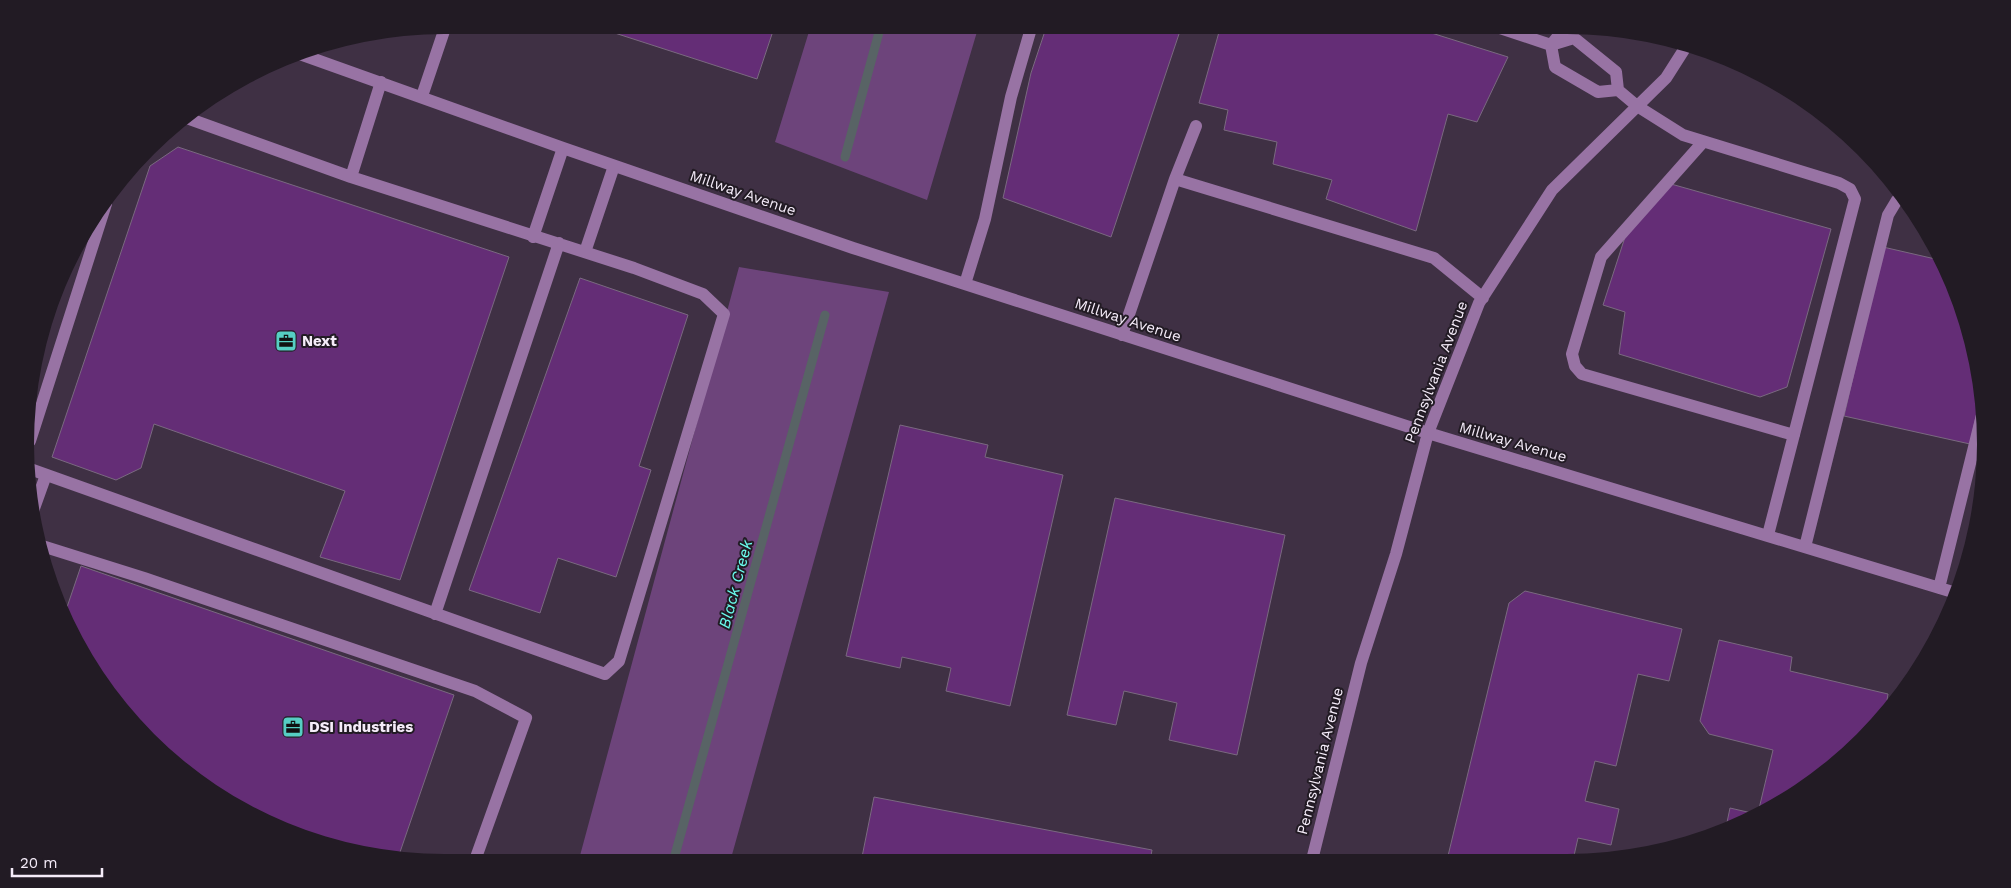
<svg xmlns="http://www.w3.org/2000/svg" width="2011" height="888" font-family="'Work Sans',sans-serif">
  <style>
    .green { fill: #6d447b }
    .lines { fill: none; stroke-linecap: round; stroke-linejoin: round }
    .stream { stroke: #586365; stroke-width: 9 }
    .building { fill: #642d76; stroke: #7a6980 }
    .minor { stroke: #9873a4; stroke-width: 12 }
    .labels { text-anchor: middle; stroke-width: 4; stroke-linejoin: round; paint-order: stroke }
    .street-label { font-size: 15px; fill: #f5ecf9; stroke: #221b24 }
    .poi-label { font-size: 15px; font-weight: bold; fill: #f5ecf9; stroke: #221b24; text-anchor: start }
    .water-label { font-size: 16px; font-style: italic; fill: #6bfef0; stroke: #221b24 }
  </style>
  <rect width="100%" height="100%" fill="#3f3044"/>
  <path class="green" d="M811 25H979L927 200 775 142Z
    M739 267 889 292 730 862 578 863Z"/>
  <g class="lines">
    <path class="stream" d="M845 157 881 25
      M673 862 825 315"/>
  </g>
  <path class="building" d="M590 25H775L757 79Z
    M1047 25H1182L1111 237 1003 198 1031 73Z
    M1221 25H1406L1508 57 1477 122 1448 114 1416 231 1326 199 1332 180 1273 164 1277 142 1224 130 1228 110 1199 103Z
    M178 147 509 257 400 580 320 557 345 491 154 424 141 468 116 480 52 457 150 166Z
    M1671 184 1831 229 1787 387 1760 397 1619 354 1625 312 1603 305 1626 234Z
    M1883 247 1944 261 1972 336 1981 394 1970 444 1844 416Z
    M580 278 688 315 639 466 651 470 616 577 558 558 540 613 469 590Z
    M900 425 988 445 985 457 1063 475 1010 706 946 691 951 668 902 657 900 668 846 656Z
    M1115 498 1285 535 1237 755 1169 740 1177 703 1124 691 1116 725 1067 715Z
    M81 566 454 695 399 855 309 841 235 807 168 759 81 653 64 616Z
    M1525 591 1682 629 1669 681 1638 674 1616 766 1595 761 1585 801 1619 809 1611 845 1578 838 1573 860H1447L1509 603Z
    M1719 640 1792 657 1790 671 1888 694 1887 700 1896 702 1822 776 1758 813 1773 750 1709 734 1700 721Z
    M874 797 1152 850 1150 861 861 862Z
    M1730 808 1756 814 1725 832Z"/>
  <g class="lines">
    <path class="minor" d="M1491 25 1551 45 1574 38 1616 72 1618 90
      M1567 25 1551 45 1555 67 1598 92 1618 90 1637 106 1683 135 1839 183 1850 189 1855 199 1768 535
      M297 53 563 148 853 248 1428 433 1956 593
      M422 96 446 25
      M1196 126 1175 179 1434 258 1483 298
      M1703 142 1601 257 1572 354 1575 366 1582 374 1794 435
      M351 177 381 82
      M533 237 563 148
      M585 252 614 166
      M965 284 985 219 1011 97 1032 25
      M1122 335 1175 179
      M30 441 106 204
      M30 469 605 674 619 661 724 314 703 294 634 268 351 177 184 117
      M32 514 46 475
      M39 545 144 578 475 691 526 718 474 863
      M1805 547 1888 215 1897 200 1905 198
      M1939 588 1984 407
      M435 614 559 243
      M1312 860 1361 663 1396 554 1428 433 1479 303 1552 190 1666 78 1687 45"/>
  </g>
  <defs>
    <g id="office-square" transform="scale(1.125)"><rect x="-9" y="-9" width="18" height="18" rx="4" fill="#56cec3" stroke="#221b24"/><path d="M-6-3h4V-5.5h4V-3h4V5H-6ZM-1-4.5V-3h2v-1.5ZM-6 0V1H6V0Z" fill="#111"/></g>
  </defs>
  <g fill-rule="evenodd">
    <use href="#office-square" x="286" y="341"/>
    <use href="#office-square" x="293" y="727"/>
  </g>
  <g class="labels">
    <g class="street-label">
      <text transform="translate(743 193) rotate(19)" y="5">Millway Avenue</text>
      <text transform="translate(1128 320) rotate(18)" y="5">Millway Avenue</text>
      <text transform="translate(1436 372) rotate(-69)" y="5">Pennsylvania Avenue</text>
      <text transform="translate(1513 442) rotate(16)" y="5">Millway Avenue</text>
      <text transform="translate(1320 761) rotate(-76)" y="5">Pennsylvania Avenue</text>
    </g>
    <g class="poi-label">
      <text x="302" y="346">Next</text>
      <text x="309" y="732">DSI Industries</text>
    </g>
    <g class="water-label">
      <text transform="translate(735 584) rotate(-75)" y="6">Black Creek</text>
    </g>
  </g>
  <path d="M0 0H2011V888H0ZM444 34H1567A410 410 0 0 1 1977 444V444A410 410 0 0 1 1567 854H444A410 410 0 0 1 34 444V444A410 410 0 0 1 444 34Z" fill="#221b24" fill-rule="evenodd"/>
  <path d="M12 868v8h90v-8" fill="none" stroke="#f5ecf9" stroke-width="2.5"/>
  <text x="20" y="868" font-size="15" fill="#f5ecf9" stroke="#221b24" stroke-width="4" paint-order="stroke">20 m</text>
</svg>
